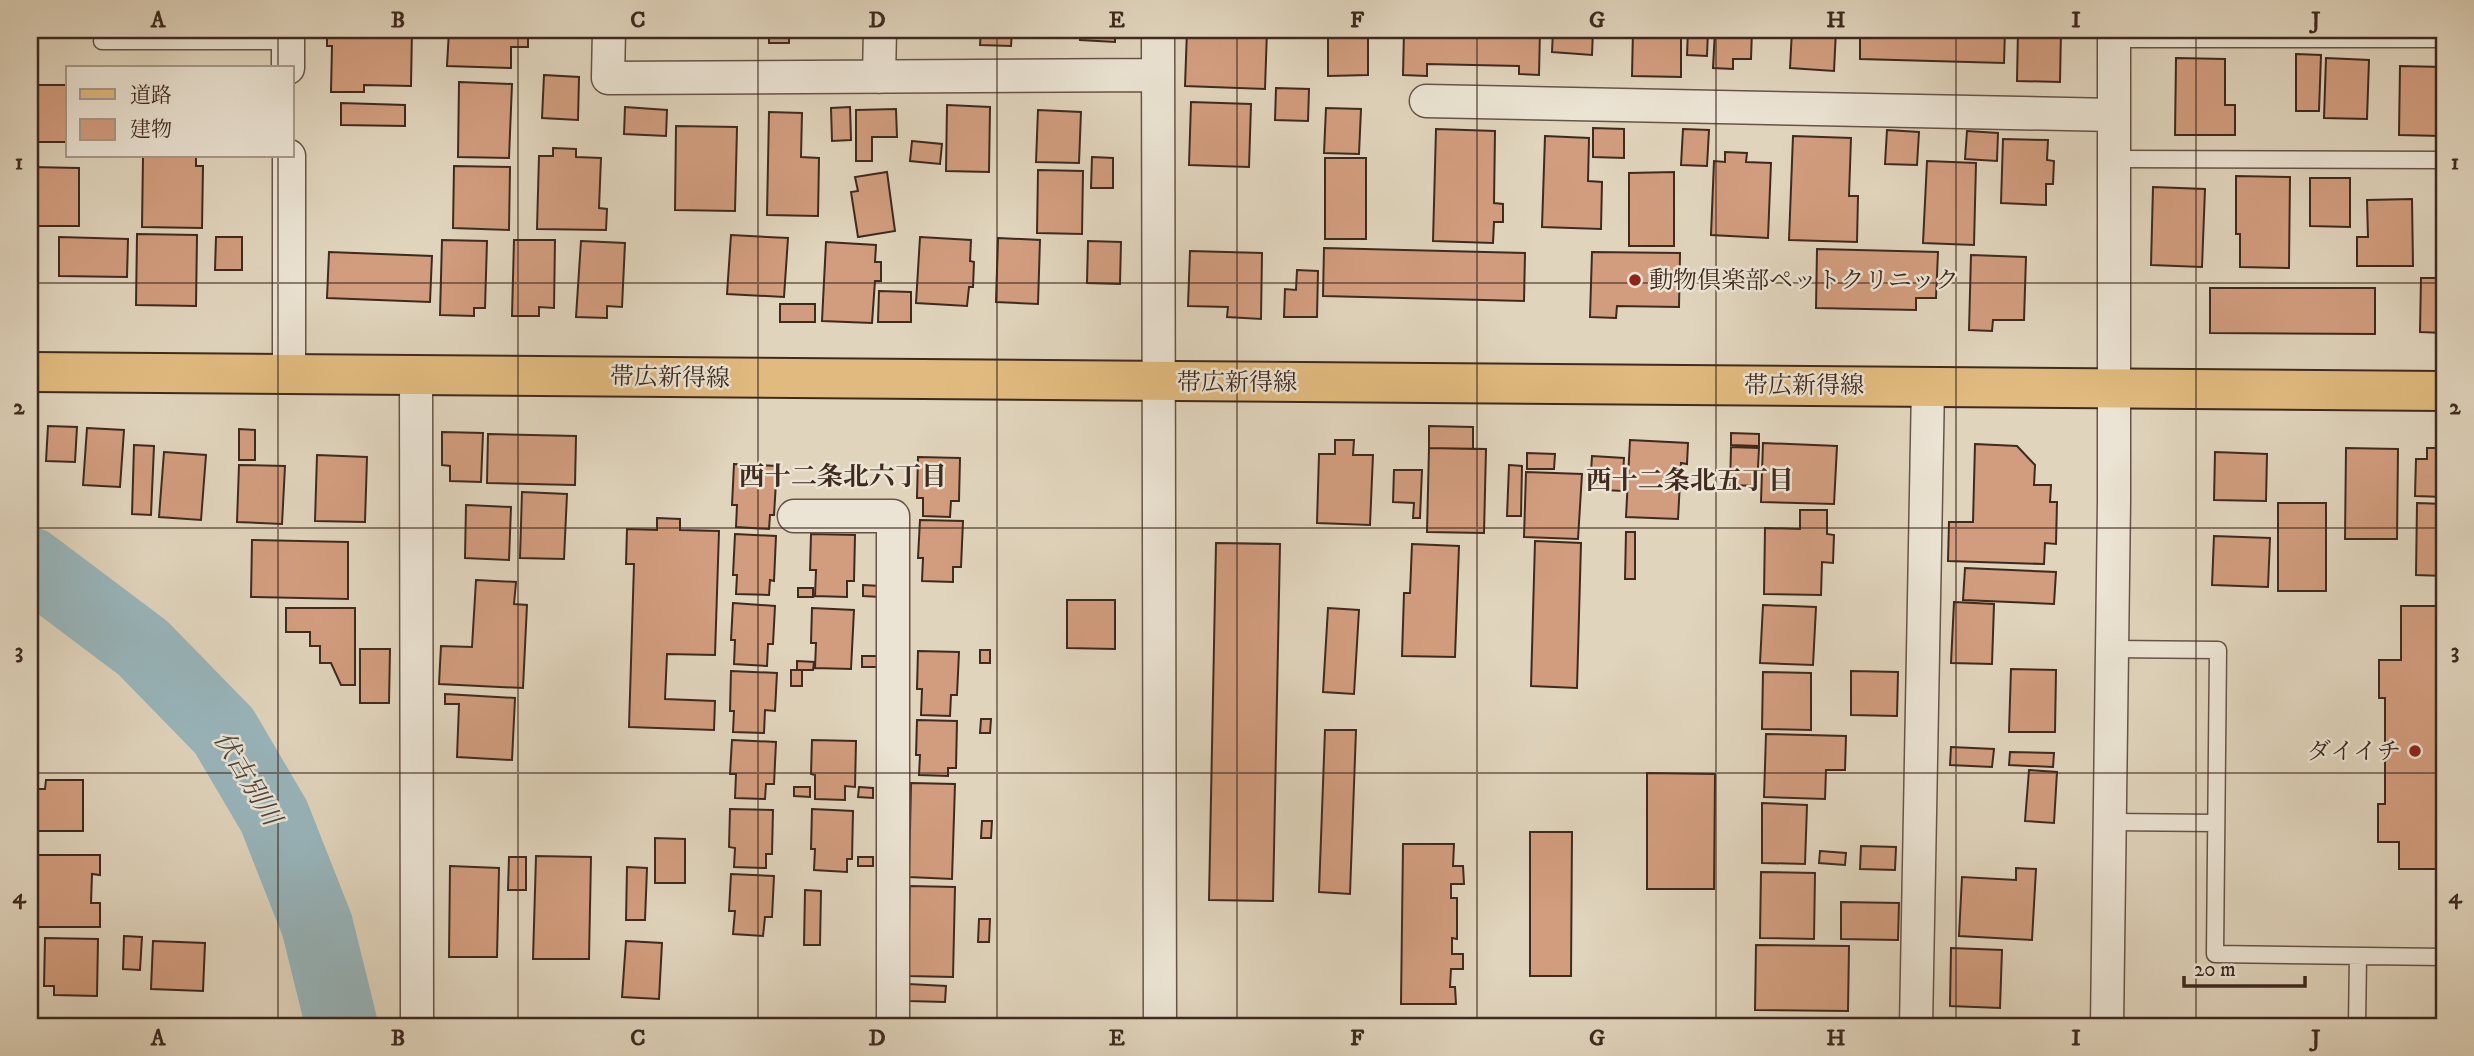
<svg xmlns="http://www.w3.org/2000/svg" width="2474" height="1056" font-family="'IM FELL DW Pica','Noto Serif JP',serif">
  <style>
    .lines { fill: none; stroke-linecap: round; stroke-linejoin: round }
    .river { stroke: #98b5bb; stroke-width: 72 }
    .building { fill: #d29d7e; stroke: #3f2a1f; stroke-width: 2 }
    .lane-casing { stroke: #675446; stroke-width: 19 }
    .street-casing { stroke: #675446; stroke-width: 35 }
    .primary-casing { stroke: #3f2a1f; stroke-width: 42 }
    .lane { stroke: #ebe3d3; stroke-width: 16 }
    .street { stroke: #ebe3d3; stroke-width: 32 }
    .primary { stroke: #e0ba7e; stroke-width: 38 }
    .grid { fill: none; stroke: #3f2a1f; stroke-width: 2; stroke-opacity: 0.55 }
    .poi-dot { fill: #8f2418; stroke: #ebe3d3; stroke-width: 2.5 }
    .labels { text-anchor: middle; stroke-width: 5; stroke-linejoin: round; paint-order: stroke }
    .poi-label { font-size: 24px; fill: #3f2a1f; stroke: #ebe3d3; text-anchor: start }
    .street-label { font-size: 24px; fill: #3f2a1f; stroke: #ebe3d3 }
    .neighbourhood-label { font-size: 26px; font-weight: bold; fill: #3f2a1f; stroke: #ebe3d3 }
    .water-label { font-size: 26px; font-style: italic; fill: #51463e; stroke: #ebe3d3 }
    .neatline { fill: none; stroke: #3f2a1f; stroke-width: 2.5 }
    .grid-label { font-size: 23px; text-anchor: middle; font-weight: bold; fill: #3f2a1f }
  </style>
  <rect width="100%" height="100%" fill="#e0d4bc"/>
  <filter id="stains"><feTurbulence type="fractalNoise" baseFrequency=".00286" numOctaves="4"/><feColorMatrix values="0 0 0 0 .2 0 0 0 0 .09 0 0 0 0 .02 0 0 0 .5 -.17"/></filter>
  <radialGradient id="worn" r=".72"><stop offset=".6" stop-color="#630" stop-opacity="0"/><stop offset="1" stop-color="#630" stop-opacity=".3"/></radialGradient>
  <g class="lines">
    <path class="river" d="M30 563 143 648 224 731 274 816 317 925 342 1026"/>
  </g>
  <path class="building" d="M327 30H412L411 86 364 85V92H331L332 46H327Z
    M449 30H528V47H511V68L447 66Z
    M802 30V32L789 31V43H769V31H754Z
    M981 30H1012L1011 46 980 45Z
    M1025 30H1068V33H1025Z
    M1080 30H1115V42L1080 40Z
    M1187 30H1267L1265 89 1185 86Z
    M1328 30H1368V75L1328 76Z
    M1404 30H1540L1539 75 1519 74V66L1427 64V76L1403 75Z
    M1553 30H1593L1592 55 1552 52Z
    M1633 30H1681V77L1632 76Z
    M1688 30H1708L1707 56 1687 55Z
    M1715 30H1752L1751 59H1733V69L1713 68Z
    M1792 30H1836L1834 71 1790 68Z
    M1860 30H2005L2004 63 1860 59Z
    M2018 30H2061L2060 82 2017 81Z
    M2296 54 2321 55 2319 111H2296Z
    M2176 58 2225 59V105H2235V135H2175Z
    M2326 58 2369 60 2367 119 2324 118Z
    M2400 66 2443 67 2442 136 2399 135Z
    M544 75 579 77 578 120 542 118Z
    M459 82 512 84 509 158 458 157Z
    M36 85H68V142H34Z
    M1276 88 1309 89 1308 121 1275 120Z
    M1191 102 1251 104 1249 167 1189 165Z
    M341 103 405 105V126L341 125Z
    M947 105 990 107 989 172 946 171Z
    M625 107 667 110 666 136 624 134Z
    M850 107 851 140 832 141 831 108Z
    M1326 108 1361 109 1359 154 1324 153Z
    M896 109 897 137H872V161H856V110Z
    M1038 110 1081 112 1079 163 1036 162Z
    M769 112 802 113 801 157 819 158 818 216 767 215Z
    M676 126 737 127 735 211 675 210Z
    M1593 128 1624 129V158L1593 157Z
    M1436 129 1495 131 1494 203 1503 204V222H1494L1493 243 1433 241Z
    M1683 129 1709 130 1707 166 1681 165Z
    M1887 130 1919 132 1917 165 1885 164Z
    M1967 131 1998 133 1997 161 1965 159Z
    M1545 136 1589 138 1588 181 1602 182 1601 229 1542 227Z
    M1793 136 1851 138 1849 196H1858L1857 242 1789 240Z
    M2003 139 2048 140 2047 160 2054 161 2053 184H2046V205L2001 203Z
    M912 141 942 144 940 164 910 161Z
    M553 148 576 149V157L601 158 599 208 607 209 606 230 537 229 539 156H553Z
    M1725 152 1747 153 1746 162 1771 163 1768 238 1711 235 1714 161 1725 162Z
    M143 156H196V166H203L202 228 142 227Z
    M1092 157 1113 158V188H1091Z
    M1325 158H1366V239H1325Z
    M1927 161 1976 163 1974 245 1923 243Z
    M454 166 510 167 509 230 453 228Z
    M30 167 79 168V226H30Z
    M1038 170 1083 171 1082 234 1037 233Z
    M887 172 895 231 858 237 851 192 858 191 855 177Z
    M1674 172V246H1629V173Z
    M2236 176 2290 177 2289 268 2240 267V234H2236Z
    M2310 178H2350V227L2310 226Z
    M2153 187 2205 189 2202 267 2151 265Z
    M2412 199 2413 266H2357V237H2368L2367 200Z
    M137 234 197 235 196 306 136 305Z
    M731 235 788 238 784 297 727 294Z
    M59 237 128 239 127 277 59 276Z
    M216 237H242V270H215Z
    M920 237 971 240 970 261 974 262 973 287H969L967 306 916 303Z
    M998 238 1040 240 1038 304 996 302Z
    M442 240 487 241 485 308H474V316L440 315Z
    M514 240H555L554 308 539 307V316H512Z
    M581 241 625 243 622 307 607 306V318L576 317Z
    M1088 241 1121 242 1120 284 1087 283Z
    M826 242 876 245 875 262H881V281H875L872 323 822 321Z
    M1324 248 1525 253 1524 301 1323 296Z
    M1817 249 1938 252 1936 298H1916V310L1816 308Z
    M1190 251 1262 253 1261 319 1227 317 1228 307 1188 306Z
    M329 252 432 256 430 302 327 298Z
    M1592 252 1680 253 1679 307 1617 306 1616 318 1590 317Z
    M1971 255 2026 257 2024 320H1993L1992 331 1969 330Z
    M1297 270 1318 271 1317 317H1284L1285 289 1296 290Z
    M2421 278H2444V333L2420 332Z
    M2210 288H2375V334L2210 333Z
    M879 291 911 292V322H878Z
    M780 304H815V322H780Z
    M48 426 77 427 75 462 46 461Z
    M1429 426 1473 427V449L1429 448Z
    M87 428 124 430 120 487 83 485Z
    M239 429 255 430V460H239Z
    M442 432 483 433 481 482 450 481V466L442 465Z
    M1731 433 1759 434V446L1731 445Z
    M488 434 576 436 575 485 487 483Z
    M1335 440H1354L1353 455H1373L1370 525 1317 523 1319 454H1335Z
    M1630 440 1688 443 1687 464 1681 463 1678 519 1626 517Z
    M1763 443 1837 446 1834 504 1761 502Z
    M1975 444 2017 446 2035 465 2034 485H2051L2050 502H2057L2056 544 2045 543 2044 564 1948 561 1949 522H1973Z
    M134 445 154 446 151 515 132 514Z
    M1731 447 1759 448 1757 486 1730 485Z
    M1429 448 1486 449 1484 533 1427 532Z
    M2346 448 2398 449 2397 539H2345Z
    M2427 448H2444V497L2415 496 2416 459H2427Z
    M164 452 206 455 201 520 159 517Z
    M2215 452 2267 454 2266 501 2214 500Z
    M1527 453 1555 454 1554 469H1527Z
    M317 455 367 457 365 522 315 521Z
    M1592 456 1624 458 1622 491 1590 489Z
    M918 457 960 458 959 501H951L950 517 923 516V498H917Z
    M734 464 777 466 774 515H770L769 529 736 527 737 505H732Z
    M239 465 285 466 282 524 237 522Z
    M1509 465 1522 466 1521 516H1507Z
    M1394 470H1422L1420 518H1413L1414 503 1393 502Z
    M1526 472 1582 474 1578 539 1524 537Z
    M522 492 567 494 564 559 520 558Z
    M2278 503H2326V591H2278Z
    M2417 503 2444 504V576L2416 575Z
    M466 505 511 507 509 560 465 558Z
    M1800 510H1827V534L1834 535 1833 563 1822 562 1821 595 1764 594 1765 528 1800 529Z
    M657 518 680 519V530L719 531 715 655 667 654 665 699 715 701 714 730 629 727 634 564H626L627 529 657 530Z
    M920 520 963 521 961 567H953V582L922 581 923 558H918Z
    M1626 532H1635V579H1625Z
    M735 534 776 536 774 581 770 580 769 595 736 594 737 575H733Z
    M811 534 855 535 854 581H847V597L815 596 816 570H810Z
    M2214 536 2270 538 2268 587 2212 585Z
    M252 540 348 542V599L251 597Z
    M1535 541 1581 543 1577 688 1531 686Z
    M1216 543 1280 544 1273 901 1209 900Z
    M1412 544 1459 546 1455 657 1402 656 1404 593H1410Z
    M1965 568 2056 572 2054 604 1963 600Z
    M476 580 516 582 514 604 527 605 523 688 439 684 441 646 472 647Z
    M863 585 880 586V597L863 596Z
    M798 588H813V597H798Z
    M1067 600H1115V649L1067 648Z
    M1954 602 1994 604 1992 664 1951 663Z
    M733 603 775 606 773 644H768L767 666 734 664 735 640H731Z
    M1763 605 1816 607 1813 665 1760 663Z
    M2401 606H2444V869H2399V842H2378V804H2385V698H2379V660H2401Z
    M286 608H355V685H341L331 663H320V646H310V632H286Z
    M812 608 854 610 851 669 815 668 816 643H811Z
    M1328 608 1359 610 1354 694 1323 692Z
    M360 649H390L389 703H360Z
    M980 650H990V663H980Z
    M918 651 959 652 957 695H951L950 716 921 715 922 689H917Z
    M862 656H877V667H862Z
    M797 661 814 662 813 670H797Z
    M2011 669 2056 670 2055 732H2009Z
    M791 670H802V686H791Z
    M731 671 777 673 775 711 765 710 764 733 733 732 734 711H730Z
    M1851 671 1898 672 1897 716 1851 715Z
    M1763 672 1811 673V730L1762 729Z
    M445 694 515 698 512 760 457 757 459 704H445Z
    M981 719H991L990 733H980Z
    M917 720 957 721 956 768H948V776L919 775 920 755H916Z
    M1325 730H1356L1350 894 1319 892Z
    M1766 734 1846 736 1845 770H1826L1825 799 1764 797Z
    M732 740 776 742 774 784H766L765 799 735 798 736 774H730Z
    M812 740 856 741 855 787 845 786V800L815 799V775L811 774Z
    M1951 747 1994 749 1992 767 1950 765Z
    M2010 752 2054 753 2053 767 2009 765Z
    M2029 770 2057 772 2054 823 2025 821Z
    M1647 773 1715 774 1714 889H1647Z
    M46 780H83V831H35V789H45Z
    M911 783 955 784 952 879 909 877Z
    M794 787H810V797L794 796Z
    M859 787 873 788V798L858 797Z
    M1762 803 1807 805 1805 864 1762 863Z
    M730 809 773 810 772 854H766V868L734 867 735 848 729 847Z
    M812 809 853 811 852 859H847V872L814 870 815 849H811Z
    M982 821H992L991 838H981Z
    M1530 832H1572L1571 976H1530Z
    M655 838 685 839V883H655Z
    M1403 844H1454L1453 866H1463L1464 884H1451V898H1457V939L1452 938V954H1463V969H1451L1450 987H1455L1456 1004H1401Z
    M1861 846 1896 847 1895 870 1860 869Z
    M1820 851 1846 853 1845 865 1819 863Z
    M38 855H100V875L92 874 91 903H100V927H38Z
    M536 856 591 857 589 959H533Z
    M509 857H526V890H508Z
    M858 857H873V866H858Z
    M450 866 499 868 497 957H449Z
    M627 867 647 868 645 920H626Z
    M2016 868 2036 869 2032 940 1959 936 1962 877 2016 880Z
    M1761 872 1815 873 1814 939 1760 938Z
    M731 874 774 876 772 917H765L763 936 733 934 735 911H729Z
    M910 886 955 887 953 977 908 976Z
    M805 890 821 891 820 945H804Z
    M1841 902 1899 903 1898 940 1841 939Z
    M979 919H990L989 942H978Z
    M124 936 142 937 140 970 123 969Z
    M45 938 98 939 97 996 54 995V986H44Z
    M153 941 205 943 203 991 151 989Z
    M626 941 662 943 659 999 622 997Z
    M1756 945 1849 946 1848 1011 1755 1010Z
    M1951 948 2002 950 2000 1008 1950 1006Z
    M908 984 946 986 945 1002 908 1001Z"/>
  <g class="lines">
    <g class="lane-casing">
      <path id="lane" d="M102 41H288
        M2115 159 2444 160
        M2112 649 2218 650 2215 954 2444 957
        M2110 822 2216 823
        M2357 1026 2358 956"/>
    </g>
    <g class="street-casing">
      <path id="street" d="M288 30V68
        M609 30 608 78 1156 75
        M1158 30 1160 1026
        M2114 31H2444
        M879 77 880 30
        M1426 101 2114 115
        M289 156V374
        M416 376 417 1026
        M794 516H893V1026
        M1916 1026 1928 386
        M2107 1026 2114 501V30"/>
    </g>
    <g class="primary-casing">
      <path id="primary" d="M30 372 2444 391"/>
    </g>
    <use href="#lane" class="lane"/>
    <use href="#street" class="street"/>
    <use href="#primary" class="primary"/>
  </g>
  <path class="grid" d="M278 30V68M518 30V1026M758 30V1026M997 30V1026M1237 30V1026M1477 30V1026M1716 30V1026M1956 30V1026M2196 30V1026M278 156V1026M30 283H2444M30 528H2444M30 773H2444"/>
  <g class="poi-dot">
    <circle cx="1635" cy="280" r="7"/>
    <circle cx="2415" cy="751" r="7"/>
  </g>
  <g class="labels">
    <g class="poi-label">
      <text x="1649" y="288">動物倶楽部ペットクリニック</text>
      <text x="2401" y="759" text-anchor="end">ダイイチ</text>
    </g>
    <g class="street-label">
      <text transform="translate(670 377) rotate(1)" y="8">帯広新得線</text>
      <text x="1237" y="390">帯広新得線</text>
      <text x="1804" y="393">帯広新得線</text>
    </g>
    <g class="neighbourhood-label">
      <text x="843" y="485">西十二条北六丁目</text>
      <text x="1690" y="489">西十二条北五丁目</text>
    </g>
    <g class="water-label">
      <text transform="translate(248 778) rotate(59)" y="9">伏古別川</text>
    </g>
  </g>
  <rect width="2474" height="1056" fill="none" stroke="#e0d4bc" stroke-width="77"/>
  <rect x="66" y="66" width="228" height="91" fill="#ebe3d3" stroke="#a6998b" stroke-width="2"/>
  <rect x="80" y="89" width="35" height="10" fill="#e0ba7e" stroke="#a6998b" stroke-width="2"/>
  <text x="130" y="102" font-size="21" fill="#3f2a1f">道路</text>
  <rect x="80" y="119" width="35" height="21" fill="#d29d7e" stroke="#a6998b" stroke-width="2"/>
  <text x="130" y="136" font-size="21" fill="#3f2a1f">建物</text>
  <path d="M2184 976v10h121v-10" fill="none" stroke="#3f2a1f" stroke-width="3.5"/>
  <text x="2194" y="976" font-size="21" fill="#3f2a1f" stroke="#ebe3d3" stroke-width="5" paint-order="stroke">20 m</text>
  <rect x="38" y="38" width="2398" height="980" class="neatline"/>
  <g class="grid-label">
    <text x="158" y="27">A</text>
    <text x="398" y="27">B</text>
    <text x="638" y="27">C</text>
    <text x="877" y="27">D</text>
    <text x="1117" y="27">E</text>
    <text x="1357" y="27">F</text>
    <text x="1597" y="27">G</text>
    <text x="1836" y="27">H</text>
    <text x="2076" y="27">I</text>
    <text x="2316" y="27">J</text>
    <text x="19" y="169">1</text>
    <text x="2455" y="169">1</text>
    <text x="19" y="414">2</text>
    <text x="2455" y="414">2</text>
    <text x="19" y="658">3</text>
    <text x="2455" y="658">3</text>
    <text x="19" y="903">4</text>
    <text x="2455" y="903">4</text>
    <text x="158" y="1045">A</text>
    <text x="398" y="1045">B</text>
    <text x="638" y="1045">C</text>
    <text x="877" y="1045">D</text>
    <text x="1117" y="1045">E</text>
    <text x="1357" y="1045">F</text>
    <text x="1597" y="1045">G</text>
    <text x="1836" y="1045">H</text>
    <text x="2076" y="1045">I</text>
    <text x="2316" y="1045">J</text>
  </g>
  <rect width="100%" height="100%" filter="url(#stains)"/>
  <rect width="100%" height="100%" fill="url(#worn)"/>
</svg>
